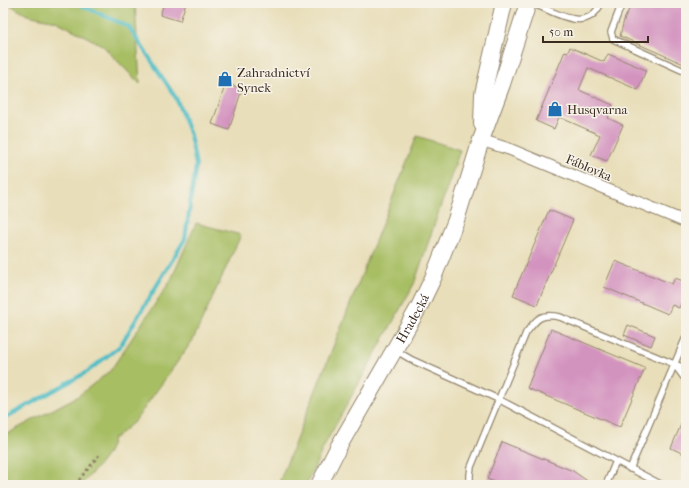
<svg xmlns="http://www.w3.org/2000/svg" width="689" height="488" font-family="'IM FELL French Canon',serif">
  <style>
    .green { fill: #a7be63; stroke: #717440 }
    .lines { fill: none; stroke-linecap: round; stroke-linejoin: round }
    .stream { stroke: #4ebdc6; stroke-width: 4 }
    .building { fill: #d393bf }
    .lane-casing { stroke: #92846c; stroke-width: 8 }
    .street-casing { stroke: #92846c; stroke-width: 13 }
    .secondary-casing { stroke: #92846c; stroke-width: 18 }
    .path { stroke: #92846c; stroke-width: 2.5; stroke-dasharray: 3 3; stroke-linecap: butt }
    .lane { stroke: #fff; stroke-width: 5.5 }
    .street { stroke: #fff; stroke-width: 11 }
    .secondary { stroke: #fff; stroke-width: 16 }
    .labels { text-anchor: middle; stroke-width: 3; stroke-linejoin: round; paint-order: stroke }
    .poi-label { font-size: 13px; fill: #3b2a1e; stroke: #f7f3e8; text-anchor: start }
    .street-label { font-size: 13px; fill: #3b2a1e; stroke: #f7f3e8 }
  </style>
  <rect width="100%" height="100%" fill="#f7f3e8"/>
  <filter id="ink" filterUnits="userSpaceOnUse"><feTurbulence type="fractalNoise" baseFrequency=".025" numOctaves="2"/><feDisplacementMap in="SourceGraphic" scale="8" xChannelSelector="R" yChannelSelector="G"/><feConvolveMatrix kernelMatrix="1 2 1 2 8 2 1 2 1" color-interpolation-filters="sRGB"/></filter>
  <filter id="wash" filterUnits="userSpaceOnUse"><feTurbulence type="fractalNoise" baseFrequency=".012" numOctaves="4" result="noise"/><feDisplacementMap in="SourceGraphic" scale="16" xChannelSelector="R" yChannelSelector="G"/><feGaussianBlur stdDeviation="0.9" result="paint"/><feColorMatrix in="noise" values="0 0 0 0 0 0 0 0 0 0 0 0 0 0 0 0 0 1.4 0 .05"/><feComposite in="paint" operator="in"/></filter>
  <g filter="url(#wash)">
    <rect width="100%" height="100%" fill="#e8deb9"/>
    <path class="green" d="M7 3H135L140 84 102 45 56 21 27 15Z
      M417 136 460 150 414 284 325 444 306 485H278Z
      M196 223 241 235 193 340 135 421 115 438 113 437C111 456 93 471 81 485H3V436L78 396 110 371 171 280Z"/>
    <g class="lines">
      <path class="stream" d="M3 419 87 372 120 346 185 239 196 165 190 135 176 98 129 27 76 3"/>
    </g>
    <g id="blocks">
      <path class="building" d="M164 3H186L180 21 160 15Z
        M632 3H677L686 7V65L620 36 624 20Z
        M570 47 604 62 608 54 646 70 638 90 588 68 579 90 613 105 608 118 623 125 607 161 591 155 600 135 559 117 554 129 536 121 565 51 568 52Z
        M226 83 242 89 229 130 212 124Z
        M549 210 573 220 537 305 513 295Z
        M615 261 672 284 675 278 686 282V291L679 308 672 305 668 314 604 287Z
        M628 325 655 336 651 346 624 335Z
        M551 329 645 368 620 427 527 388Z
        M686 413V455L671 448Z
        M502 442 573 471 593 485H502L487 479Z"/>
    </g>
  </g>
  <g filter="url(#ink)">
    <use href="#blocks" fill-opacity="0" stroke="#92846c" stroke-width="1"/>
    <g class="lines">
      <g class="lane-casing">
        <path id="lane" d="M532 3C555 12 587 35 601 3
          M622 3 611 32 613 39 686 72
          M395 350 412 360 498 399 662 485
          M686 368 674 364 686 380
          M630 469 686 337
          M470 485V475L471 467 526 333C537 318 541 313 560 317L674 364
          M606 485 616 461"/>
      </g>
      <g class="street-casing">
        <path id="street" d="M481 140 509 149 686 222"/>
      </g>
      <g class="secondary-casing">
        <g id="secondary">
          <path d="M482 124 483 94 504 3"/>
          <path id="s1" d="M319 485 339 446 419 307 433 278 456 220 481 140 502 84 528 3"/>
        </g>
      </g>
      <path class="path" d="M75 485 99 455"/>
      <use href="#lane" class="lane"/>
      <use href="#street" class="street"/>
      <use href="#secondary" class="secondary"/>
    </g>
  </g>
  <defs>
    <g id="shop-bare" transform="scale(1.2)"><path d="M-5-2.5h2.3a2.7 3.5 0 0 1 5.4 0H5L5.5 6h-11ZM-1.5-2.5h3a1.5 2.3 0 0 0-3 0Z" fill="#1f6fb2" stroke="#f7f3e8" stroke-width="2.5" paint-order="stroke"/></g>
  </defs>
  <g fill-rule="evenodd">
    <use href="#shop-bare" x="225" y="79"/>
    <use href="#shop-bare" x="555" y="109"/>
  </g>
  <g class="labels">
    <g class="poi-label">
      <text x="237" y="77">Zahradnictví<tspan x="237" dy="15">Synek</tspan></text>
      <text x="567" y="114">Husqvarna</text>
    </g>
    <g class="street-label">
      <text transform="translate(589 167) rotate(23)" y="5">Fáblovka</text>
      <text dy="5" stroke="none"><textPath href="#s1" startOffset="191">Hradecká</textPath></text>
    </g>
  </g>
  <rect width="689" height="488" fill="none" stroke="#f7f3e8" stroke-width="16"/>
  <path d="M543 36v6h105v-6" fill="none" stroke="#3b2a1e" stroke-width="2"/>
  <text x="549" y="36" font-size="12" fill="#3b2a1e" stroke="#f7f3e8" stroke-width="3" paint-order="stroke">50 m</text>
</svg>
